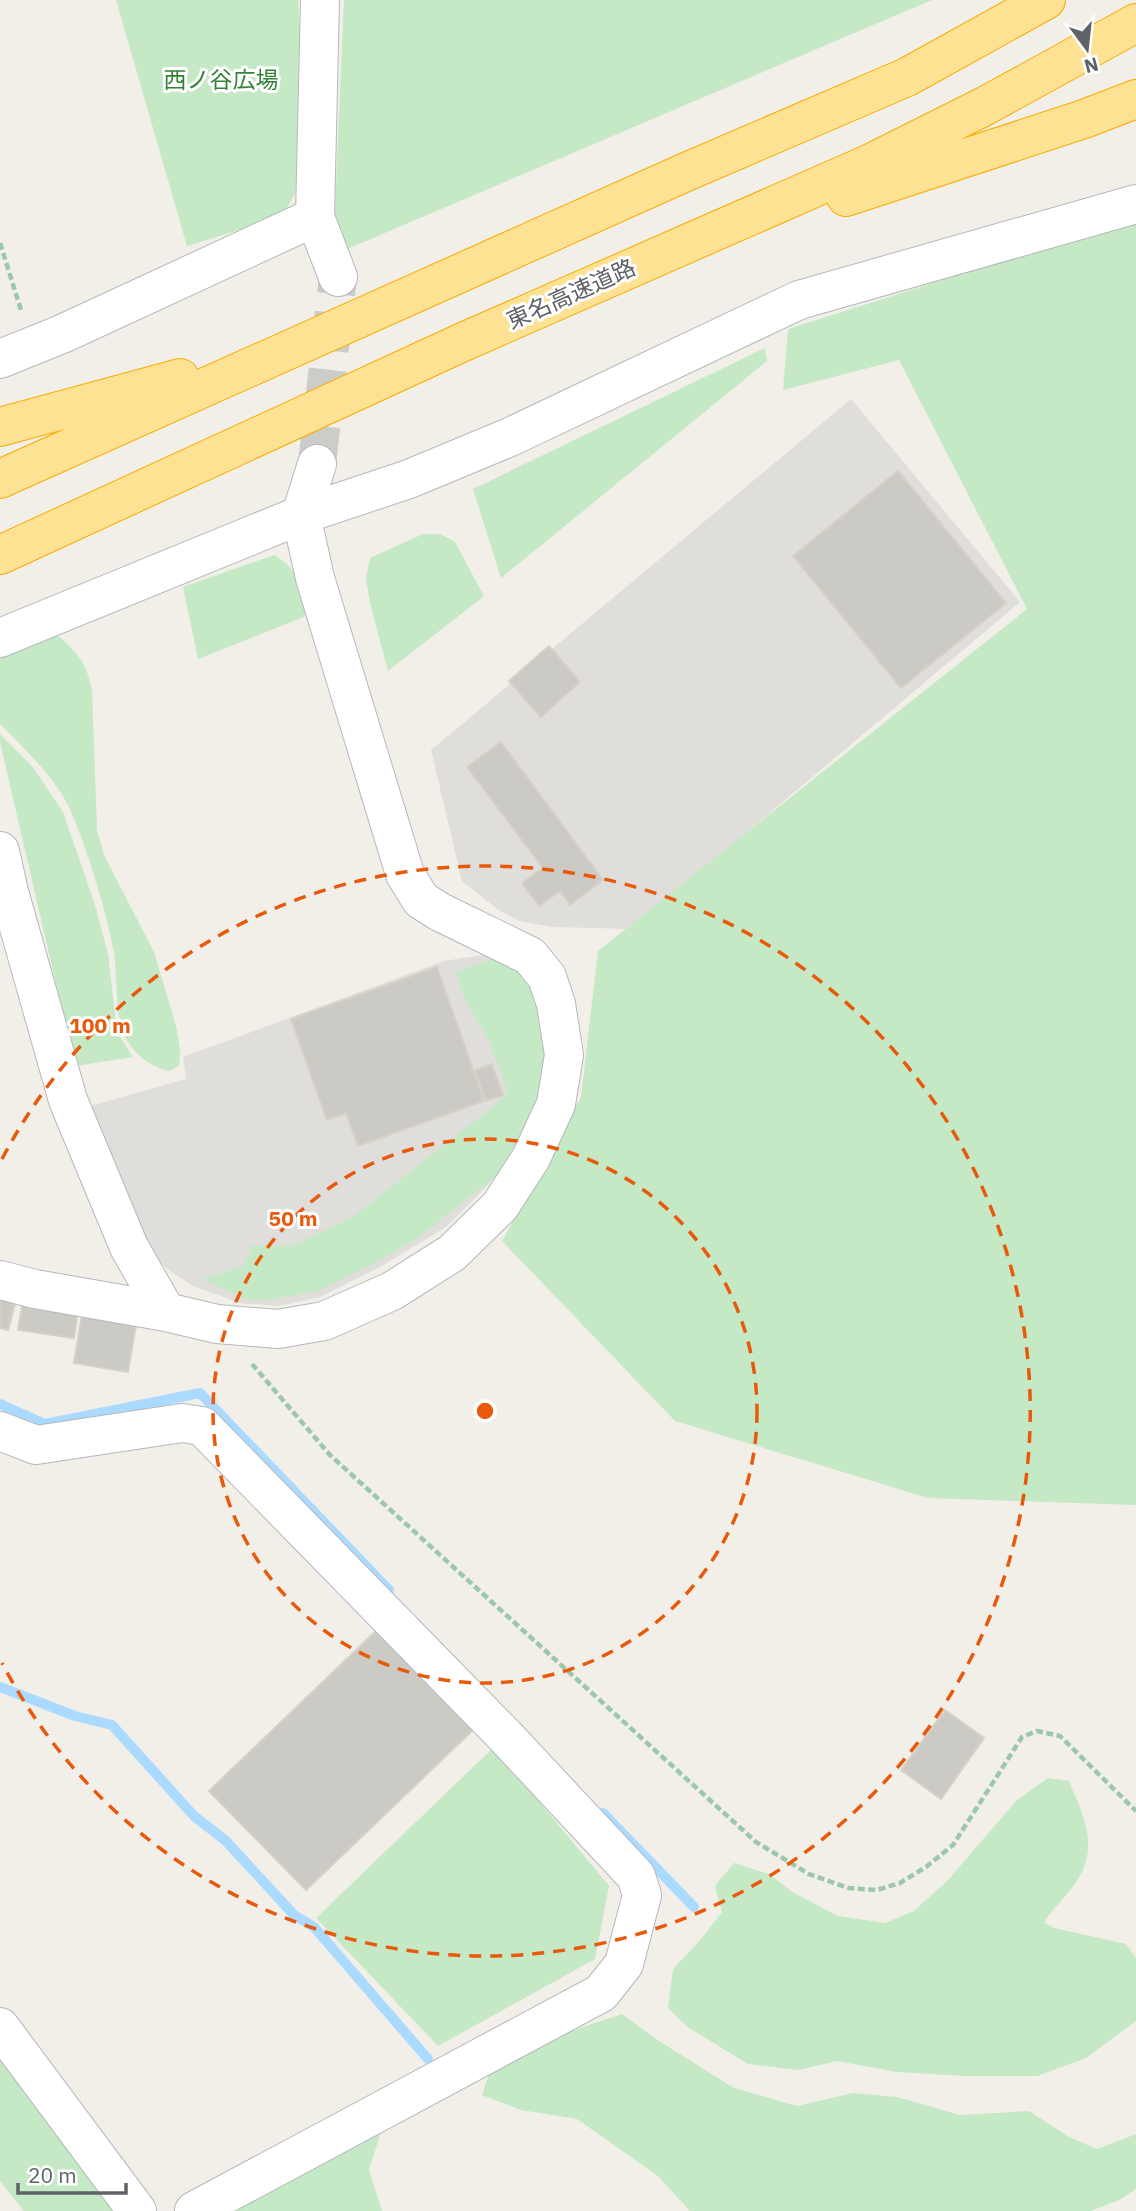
<svg xmlns="http://www.w3.org/2000/svg" width="1136" height="2211" font-family="'IBM Plex Sans','Noto Sans JP',sans-serif">
  <style>
    .industrial { fill: #e0deda }
    .green { fill: #c5e8c5 }
    .lines { fill: none; stroke-linecap: round; stroke-linejoin: round }
    .stream { stroke: #aadaff; stroke-width: 10 }
    .building { fill: #cccac5; stroke: #d6d1c6; stroke-width: 2 }
    .minor-tunnel { stroke: #ccccc8; stroke-width: 38; stroke-dasharray: 38 19; stroke-linecap: butt }
    .minor-casing { stroke: #b5b8bc; stroke-width: 40 }
    .motorway-casing { stroke: #f9ab00; stroke-width: 40 }
    .path { stroke: #9cc7a9; stroke-width: 4.5; stroke-dasharray: 7 3.5; stroke-linecap: butt }
    .minor { stroke: #fff; stroke-width: 38 }
    .motorway { stroke: #fde293; stroke-width: 38 }
    .ring { fill: none; stroke: #e8590c; stroke-width: 3.5; stroke-dasharray: 12 9 }
    .labels { text-anchor: middle; stroke-width: 6; stroke-linejoin: round; paint-order: stroke }
    .park-label { font-size: 23px; fill: #348238; stroke: #fff }
    .street-label { font-size: 23px; fill: #5f6368; stroke: #fff }
    .centre { fill: #e8590c; stroke: #fff; stroke-width: 3.5 }
    .ring-label { font-size: 21px; text-anchor: middle; font-weight: bold; fill: #e8590c; stroke: #fff; stroke-width: 6; stroke-linejoin: round; paint-order: stroke }
  </style>
  <rect width="100%" height="100%" fill="#f1efe8"/>
  <path class="industrial" d="M851 399 1020 602 632 929 552 927 519 921 497 909 462 881 431 750Z
    M489 954 534 982 499 1174 446 1227 382 1266 320 1297 278 1306 240 1303 193 1286 170 1271 148 1251 90 1106 186 1079 183 1057 444 961Z"/>
  <path class="green" d="M116 0H298L301 47 297 191 281 217 187 246Z
    M344 0H932L333 255Z
    M1136 219V1505L928 1498 675 1421 502 1241 581 1097 598 951 1027 609 899 360 783 390 788 329Z
    M765 348 767 361 501 578 473 489Z
    M423 534H440L455 542 484 596 388 671 370 603 366 578 370 558Z
    M274 555C300 570 302 588 311 614L198 659 183 587Z
    M54 632C77 653 86 659 92 691L97 830 104 855 154 952 176 1026 180 1050 179 1066 169 1071C148 1066 131 1052 123 1032 116 1015 117 973 114 952 105 907 87 847 68 805 54 777 22 746 0 724V650Z
    M0 734 33 767 63 812 95 905 108 954 117 1032 133 1057 75 1066 0 742Z
    M494 958 523 971 544 1011 547 1083 526 1135 501 1172 416 1239 371 1265 318 1291 273 1299 247 1300 203 1279 243 1266 253 1245 293 1246 354 1216 491 1108 508 1092 490 1043 464 997 456 972Z
    M494 1747 609 1886 595 1959 438 2046 316 1918Z
    M1048 1778 1069 1781C1083 1815 1099 1845 1078 1879 1070 1893 1054 1907 1044 1922L1054 1928 1126 1944 1136 1958V2021L1086 2058 1037 2076H967L897 2072 837 2061 799 2070 748 2064 689 2028 668 2008 673 1969 702 1938 722 1912 715 1886 734 1863 769 1874 794 1893 838 1916 885 1923 914 1911 948 1880 1017 1800Z
    M622 2014 659 2041 734 2088 797 2106 853 2093 897 2097 960 2115 1029 2111 1069 2137 1097 2149 1136 2134V2189L1119 2200 1091 2211H690L658 2176 577 2119 521 2110 482 2095 489 2074 520 2048Z
    M0 2035 132 2211H24L0 2181Z
    M381 2132 369 2170 382 2211H213Z"/>
  <g class="lines">
    <path class="stream" d="M0 1404 45 1424 200 1393 389 1590
      M0 1687 75 1716 112 1725 194 1816 226 1841 294 1915 314 1927 428 2059
      M603 1813 694 1907"/>
  </g>
  <path class="building" d="M898 471 1006 603 901 688 793 556Z
    M549 646 580 682 541 717 509 681Z
    M501 742 603 880 570 905 560 891 539 906 522 883 543 868 467 767Z
    M437 967 484 1101 358 1146 346 1113 327 1120 291 1019Z
    M492 1064 503 1095 486 1101 475 1070Z
    M0 1299 15 1304 8 1330 0 1328Z
    M23 1301 78 1310 74 1338 18 1330Z
    M82 1315 136 1324 128 1372 74 1363Z
    M377 1630 473 1730 306 1890 209 1791Z
    M945 1710 984 1738 941 1799 901 1770Z"/>
  <g class="lines">
    <path class="minor-tunnel" d="M317 464 338 277"/>
    <g class="minor-casing">
      <path id="minor" d="M320 0 315 217 338 277
        M0 359 62 334 315 217
        M0 638 301 515 409 479 510 437 799 300 1136 204
        M0 851 9 892 68 1100 129 1247 166 1312
        M0 1280 35 1289 166 1312 217 1324 278 1329 324 1321 392 1291 452 1253 500 1206 531 1158 556 1104 564 1055 556 1004 547 977 530 956 440 912 421 900 405 874 315 578 301 515 317 464
        M0 1431 36 1445 182 1423 202 1426 507 1738 636 1876 642 1895 624 1964 601 1993 194 2211
        M0 2027 137 2211"/>
    </g>
    <g class="motorway-casing">
      <path id="motorway" d="M846 197 1084 119 1136 99
        M0 427 180 378
        M0 479 686 172 907 77 1046 0
        M0 555 463 342 871 163 985 106 1136 23"/>
    </g>
    <path class="path" d="M0 243 21 310
      M252 1364 330 1455 756 1842 809 1874 848 1888 877 1890 900 1883 926 1867 953 1845 1022 1737 1037 1731 1060 1736 1136 1811"/>
    <use href="#minor" class="minor"/>
    <use href="#motorway" class="motorway"/>
  </g>
  <g class="ring">
    <circle cx="485" cy="1411" r="272"/>
    <path d="M2 1159A545 545 0 1 1 2 1663"/>
  </g>
  <g class="labels">
    <g class="park-label">
      <text x="221" y="88">西ノ谷広場</text>
    </g>
    <g class="street-label">
      <text transform="translate(571 294) rotate(-24)" y="8">東名高速道路</text>
    </g>
  </g>
  <circle cx="485" cy="1411" r="10" class="centre"/>
  <g class="ring-label">
    <text x="100" y="1033">100 m</text>
    <text x="293" y="1226">50 m</text>
  </g>
  <g transform="translate(1087 49) rotate(165)" stroke="#ffffff" stroke-width="5" paint-order="stroke">
  <path d="M0-5L12 26L0 18L-12 26Z" fill="#5f6368"/>
  <text y="-10" font-size="19" font-weight="bold" text-anchor="middle" fill="#5f6368">N</text>
  </g>
  <path d="M18 2183v10h108v-10" fill="none" stroke="#5f6368" stroke-width="3.5"/>
  <text x="28" y="2183" font-size="21" fill="#5f6368" stroke="#ffffff" stroke-width="5" paint-order="stroke">20 m</text>
</svg>
